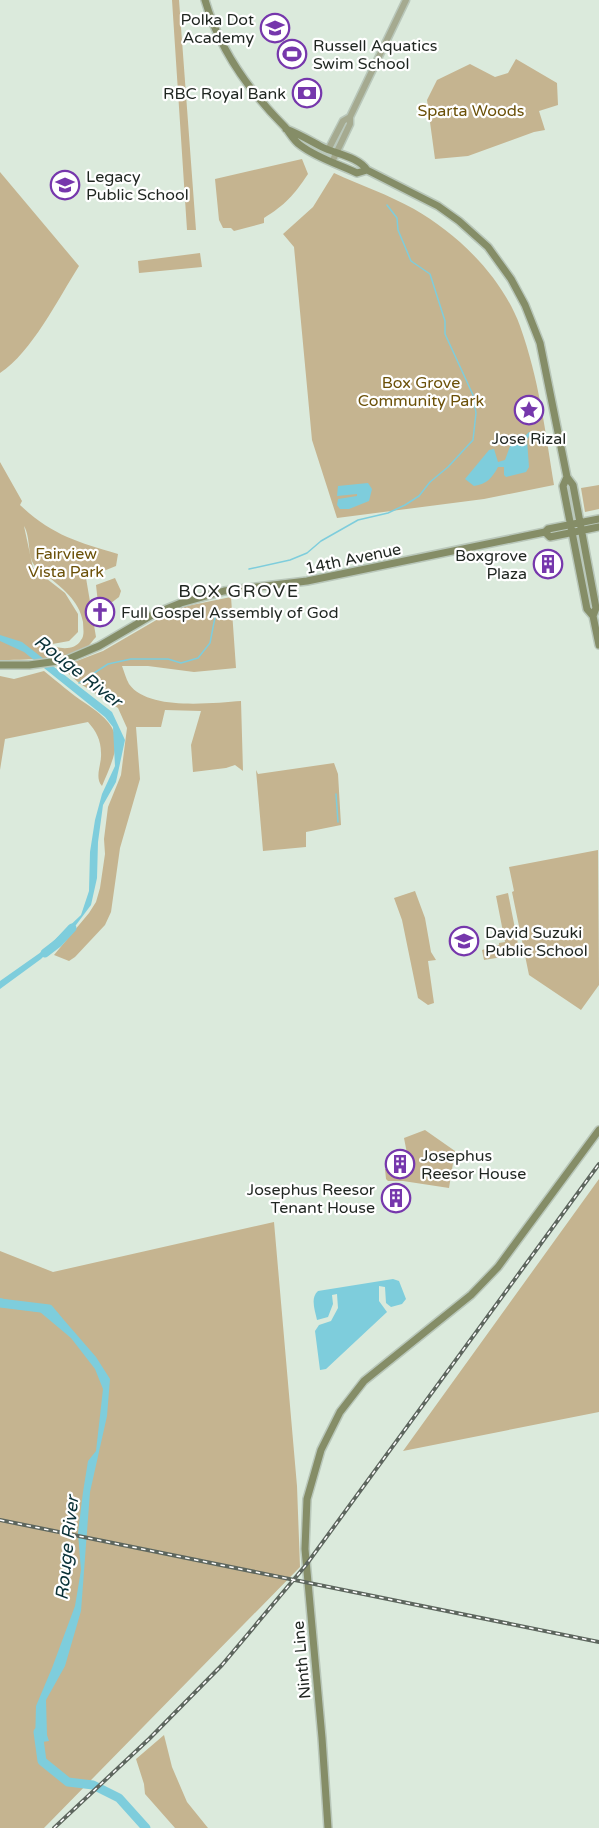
<svg xmlns="http://www.w3.org/2000/svg" width="599" height="1828" font-family="'Varela Round',sans-serif">
  <style>
    .green { fill: #c5b490; fill-rule: evenodd }
    .water { fill: #7ecddc }
    .lines { fill: none; stroke-linecap: round; stroke-linejoin: round }
    .stream { stroke: #7ecddc; stroke-width: 1.5 }
    .river { stroke: #7ecddc; stroke-width: 9 }
    .tertiary-casing { stroke: #b9c7ba; stroke-width: 9 }
    .secondary-casing { stroke: #b9c7ba; stroke-width: 10 }
    .tertiary { stroke: #a5aa90; stroke-width: 6 }
    .secondary { stroke: #858d67; stroke-width: 7 }
    .rail-casing { stroke: #5d665e; stroke-width: 4 }
    .rail { stroke: #fff; stroke-width: 1.5; stroke-dasharray: 4.5; stroke-linecap: butt }
    .labels { text-anchor: middle; stroke-width: 4.5; stroke-linejoin: round; paint-order: stroke }
    .poi-label { font-size: 16px; fill: #1f2520; stroke: #fff; text-anchor: start }
    .park-label { font-size: 16px; fill: #6b5008; stroke: #fff }
    .street-label { font-size: 16px; fill: #1f2520; stroke: #fff }
    .neighbourhood-label { font-size: 18px; letter-spacing: 1.5px; fill: #1f2520; stroke: #fff }
    .water-label { font-size: 18px; font-style: italic; fill: #0a3238; stroke: #fff }
  </style>
  <rect width="100%" height="100%" fill="#dbeadc"/>
  <path class="green" d="M172 0H179L196 230H187Z
    M516 59 557 83 558 105 539 111 545 130 534 132 468 156 435 159 427 100 437 80 470 64 495 77 508 73Z
    M302 159 308 174C294 195 285 205 264 218V223L234 231 231 228H223L219 220 215 179Z
    M0 172 79 266C58 299 32 352 0 373Z
    M334 173C360 185 389 195 414 209 458 234 502 277 520 326 539 379 545 430 554 485L484 499 337 518 312 440 294 247 283 234 313 207Z
    M200 253 202 267 139 273 138 261Z
    M0 462 22 501 20 505C52 535 77 542 118 554L116 566 86 578 96 637C93 640 90 645 86 648 71 659 20 660 0 660ZM24 526C31 538 27 556 35 566 38 570 43 573 46 575 62 588 79 600 83 622 83 628 85 635 81 640 74 652 58 648 47 645L69 641 78 632V614L65 593 33 568Z
    M599 485V509L585 512 581 488Z
    M115 578 121 591 119 597 111 603H98L96 585Z
    M231 597 236 668 194 672 148 666H122C124 671 126 679 129 684 148 711 212 703 241 701L243 771 235 765 226 768 193 772 191 745 201 711 165 710 161 727H136L140 779 120 848 111 912 105 925 75 957 69 961 54 955 89 913 96 902 100 888 105 854 104 839 108 807 121 775 127 728 118 708 79 683 61 667 103 651 177 608Z
    M44 671C58 682 71 694 85 703 126 730 120 744 102 786 94 777 102 764 101 753 101 740 96 731 88 722L5 739 0 770V676L14 679Z
    M334 763 338 774 341 825 306 832V847L263 851 256 770 258 774Z
    M598 850 599 985 581 1010 529 975 512 892 514 891 509 867Z
    M415 891 425 918 431 952 436 960 428 961 434 1003 428 1005 418 998 402 920 394 898Z
    M508 893 520 954 484 960 482 950 499 945V943L505 942 496 896Z
    M425 1130 455 1151 449 1188 403 1181H388L386 1179 385 1169H410L404 1138Z
    M599 1179V1412L403 1451Z
    M274 1222 297 1486 300 1567 44 1828H0V1251L53 1272Z
    M164 1735 172 1767 187 1802 208 1828H175L145 1794 144 1784 136 1759Z"/>
  <path class="water" d="M529 432H531L527 440 529 467 526 472 506 477 504 475V467H498C492 478 487 484 474 486L465 479 489 450 494 449 498 462 505 460 513 438 519 434 525 436Z
    M368 483 372 489 369 501 349 509H340L337 505 338 499 357 496V494L337 496 338 486Z
    M0 635 22 642 112 712 125 740 116 782 103 805 98 842 97 878 91 905 70 933 64 936 41 959 0 989V981L44 950 81 915 89 891 90 852 95 820 102 794 115 766 113 727 105 717 24 652 0 641Z
    M393 1279 399 1281 406 1299 402 1304 391 1307 386 1303 385 1287 379 1286V1301L387 1312 326 1369 320 1370 315 1331 319 1325 331 1321 338 1308 337 1294 332 1295 333 1304 328 1317 317 1320C315 1310 310 1298 318 1291Z
    M0 1298 57 1312 96 1357 110 1379 107 1416 90 1492 81 1611 65 1666 46 1700 47 1735 49 1741 35 1743 36 1706 52 1668 75 1606 81 1570 78 1533 83 1492 88 1461 96 1451 103 1389 95 1369 71 1338 40 1312 0 1307Z"/>
  <g class="lines">
    <path class="stream" d="M249 569 290 560 307 553 321 541 358 520 388 513 405 505 419 496 430 482 448 467 473 440 476 413 473 395 445 334V321L430 274 411 261 398 230 397 218 387 205
      M79 683 108 664 131 659H168L181 663 198 658 210 643 217 607
      M336 794 338 822"/>
    <path class="river" d="M45 953 58 943 72 928
      M0 1303 49 1309 58 1320
      M38 1732 42 1761 68 1782 93 1785 119 1798 146 1828"/>
    <g class="tertiary-casing">
      <path id="tertiary" d="M328 150 343 121 350 117
        M332 162 350 124V117L406 0"/>
    </g>
    <g class="secondary-casing">
      <path id="secondary" d="M205 0C219 49 249 91 285 127 290 133 293 140 300 145 317 158 338 164 357 173L367 170
        M286 129C299 134 309 140 320 146 335 154 357 156 367 170L438 206 459 221 488 247 511 279 525 305 540 343 567 477 573 485 596 608 593 616
        M567 477 563 486 587 609 593 616 599 645
        M545 532 550 537 599 527
        M0 665H29L66 660 99 646 154 614 181 603 224 591 307 581 545 532 548 529 599 519
        M328 1828 322 1738 305 1549 307 1499 321 1450 340 1412 364 1381 471 1295 498 1267 599 1130"/>
    </g>
    <use href="#tertiary" class="tertiary"/>
    <use href="#secondary" class="secondary"/>
    <g class="rail-casing">
      <path id="rail" d="M0 1520 599 1642
        M54 1828 149 1739 222 1665 306 1565 599 1164"/>
    </g>
    <use href="#rail" class="rail"/>
  </g>
  <defs>
    <g id="school-ring" transform="scale(1.5)"><circle r="9.5" fill="#fff" stroke="#7637ac" stroke-width="1.5"/><path d="M0-5L7-2L0 1L-7-2ZM-4 1L0 2.5L4 1V4Q0 6-4 4Z" fill="#7637ac"/></g>
    <g id="stadium-ring" transform="scale(1.5)"><circle r="9.5" fill="#fff" stroke="#7637ac" stroke-width="1.5"/><path d="M0-5a6.5 5 0 1 0 0 10a6.5 5 0 1 0 0-10ZM-3.5-1.8h7v3.6h-7Z" fill="#7637ac"/></g>
    <g id="bank-ring" transform="scale(1.5)"><circle r="9.5" fill="#fff" stroke="#7637ac" stroke-width="1.5"/><path d="M-6-4H6V4H-6ZM0-2.3a2.3 2.3 0 1 0 0 4.6a2.3 2.3 0 1 0 0-4.6Z" fill="#7637ac"/></g>
    <g id="sight-ring" transform="scale(1.5)"><circle r="9.5" fill="#fff" stroke="#7637ac" stroke-width="1.5"/><path d="M0-6L1.8-2.2L6-1.7L2.9 1.2L3.7 5.4L0 3.3L-3.7 5.4L-2.9 1.2L-6-1.7L-1.8-2.2Z" fill="#7637ac"/></g>
    <g id="building-ring" transform="scale(1.5)"><circle r="9.5" fill="#fff" stroke="#7637ac" stroke-width="1.5"/><path d="M-4-6H4V6H1V3H-1V6H-4ZM-2.5-4.3h1.7v1.8h-1.7ZM.8-4.3h1.7v1.8H.8ZM-2.5-1h1.7V.8h-1.7ZM.8-1h1.7V.8H.8Z" fill="#7637ac"/></g>
    <g id="church-ring" transform="scale(1.5)"><circle r="9.5" fill="#fff" stroke="#7637ac" stroke-width="1.5"/><path d="M-1.2-6h2.4v3.5h3.3v2.4h-3.3V6h-2.4V-.1h-3.3v-2.4h3.3Z" fill="#7637ac"/></g>
  </defs>
  <g fill-rule="evenodd">
    <use href="#school-ring" x="275" y="28"/>
    <use href="#stadium-ring" x="292" y="54"/>
    <use href="#bank-ring" x="307" y="93"/>
    <use href="#school-ring" x="65" y="185"/>
    <use href="#sight-ring" x="529" y="410"/>
    <use href="#building-ring" x="548" y="564"/>
    <use href="#church-ring" x="100" y="612"/>
    <use href="#school-ring" x="464" y="941"/>
    <use href="#building-ring" x="400" y="1164"/>
    <use href="#building-ring" x="396" y="1198"/>
  </g>
  <g class="labels">
    <g class="poi-label">
      <text x="254" y="25" text-anchor="end">Polka Dot<tspan x="254" dy="18">Academy</tspan></text>
      <text x="313" y="51">Russell Aquatics<tspan x="313" dy="18">Swim School</tspan></text>
      <text x="286" y="99" text-anchor="end">RBC Royal Bank</text>
      <text x="86" y="182">Legacy<tspan x="86" dy="18">Public School</tspan></text>
      <text x="529" y="444" text-anchor="middle">Jose Rizal</text>
      <text x="527" y="561" text-anchor="end">Boxgrove<tspan x="527" dy="18">Plaza</tspan></text>
      <text x="121" y="618">Full Gospel Assembly of God</text>
      <text x="485" y="938">David Suzuki<tspan x="485" dy="18">Public School</tspan></text>
      <text x="421" y="1161">Josephus<tspan x="421" dy="18">Reesor House</tspan></text>
      <text x="375" y="1195" text-anchor="end">Josephus Reesor<tspan x="375" dy="18">Tenant House</tspan></text>
    </g>
    <g class="park-label">
      <text x="471" y="116">Sparta Woods</text>
      <text x="421" y="388">Box Grove<tspan x="421" dy="18">Community Park</tspan></text>
      <text x="66" y="559">Fairview<tspan x="66" dy="18">Vista Park</tspan></text>
    </g>
    <g class="street-label">
      <text transform="translate(353 558) rotate(-12)" y="6">14th Avenue</text>
      <text transform="translate(301 1660) rotate(-95)" y="6">Ninth Line</text>
    </g>
    <g class="neighbourhood-label">
      <text x="239" y="597">BOX GROVE</text>
    </g>
    <g class="water-label">
      <text transform="translate(78 671) rotate(38)" y="6">Rouge River</text>
      <text transform="translate(67 1548) rotate(-84)" y="6">Rouge River</text>
    </g>
  </g>
</svg>
